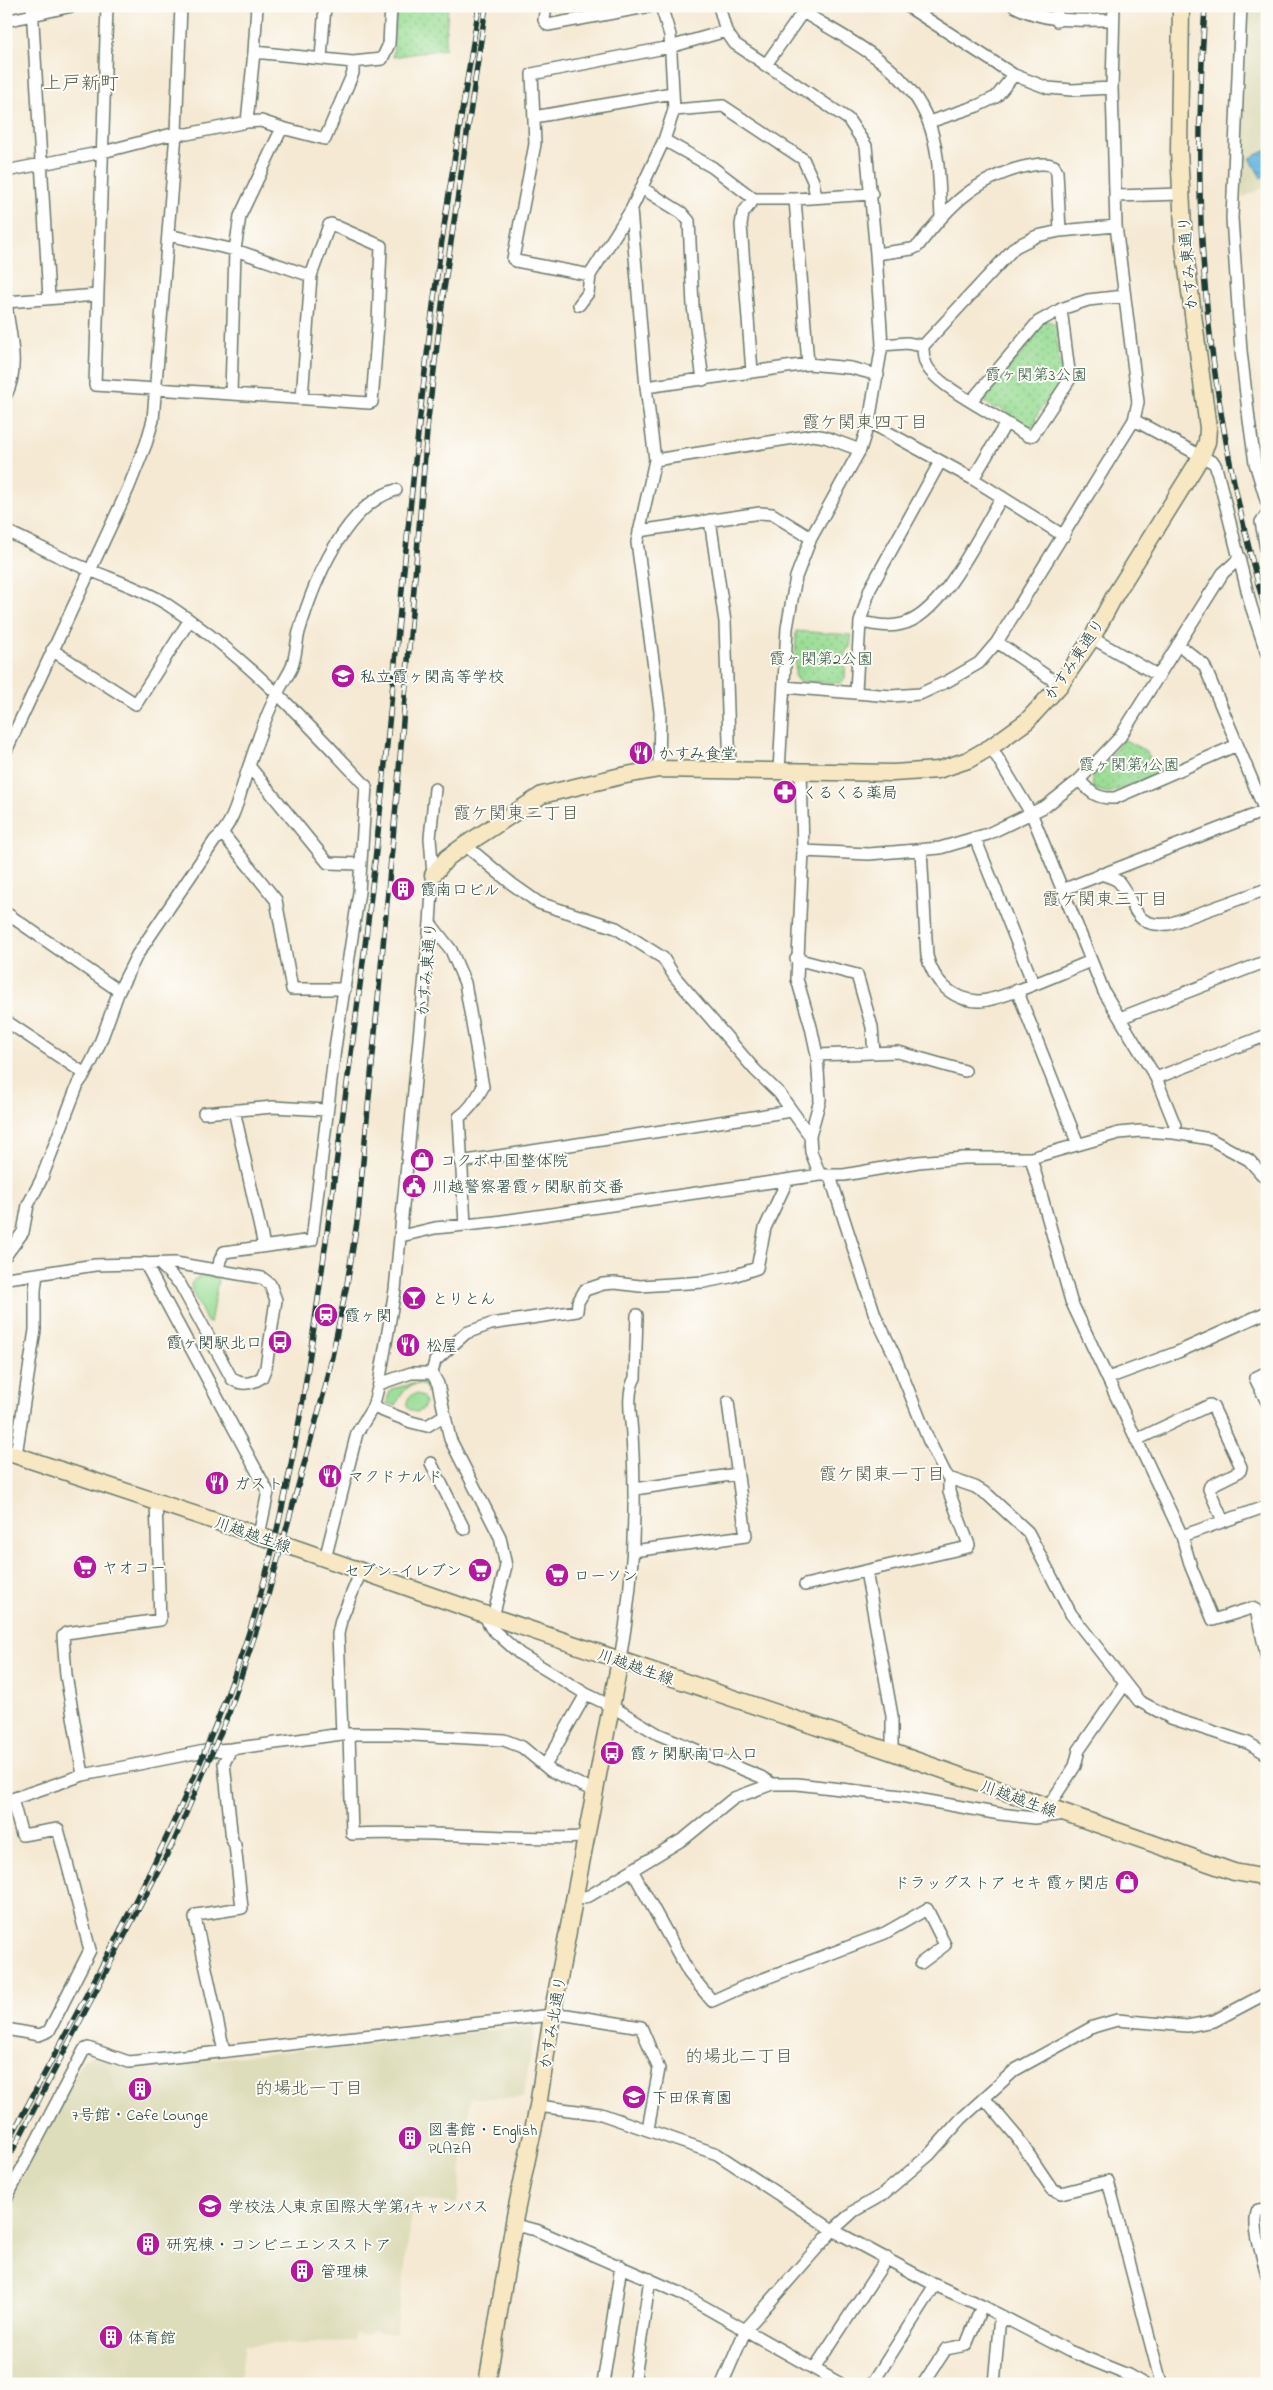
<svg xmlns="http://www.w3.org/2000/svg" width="1273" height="2390" font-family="'Indie Flower','Klee One',sans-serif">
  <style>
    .built { fill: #deddbb }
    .grass { fill: #9add95; stroke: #5c8d64 }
    .park { fill: url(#park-dots); stroke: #5c8d64 }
    .water { fill: url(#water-ripples); stroke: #417889 }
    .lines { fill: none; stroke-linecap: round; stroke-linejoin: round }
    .street-casing { stroke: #6a796c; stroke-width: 14 }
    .secondary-casing { stroke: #6a796c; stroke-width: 19 }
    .street { stroke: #fff; stroke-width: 11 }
    .secondary { stroke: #f7e8c3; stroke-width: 16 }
    .rail-casing { stroke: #1f3d34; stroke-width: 5.5 }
    .rail { stroke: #fdfcf7; stroke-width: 4; stroke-dasharray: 11; stroke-linecap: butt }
    .labels { text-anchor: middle; stroke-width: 4; stroke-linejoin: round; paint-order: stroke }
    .street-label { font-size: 16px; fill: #1f3d34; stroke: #fdfcf7 }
    .park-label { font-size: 16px; fill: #385d47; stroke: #fdfcf7 }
    .poi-label { font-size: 16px; fill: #1f3d34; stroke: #fdfcf7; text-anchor: start }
    .neighbourhood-label { font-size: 18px; fill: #58604f; stroke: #fdfcf7 }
    .quarter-label { font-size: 19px; fill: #58604f; stroke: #fdfcf7 }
  </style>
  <defs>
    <pattern id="park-dots" width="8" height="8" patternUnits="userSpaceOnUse" patternTransform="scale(1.25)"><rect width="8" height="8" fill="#9add95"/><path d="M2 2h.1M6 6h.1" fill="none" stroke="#7db47a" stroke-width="1.8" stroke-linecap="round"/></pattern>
    <pattern id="water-ripples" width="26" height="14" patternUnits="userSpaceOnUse" patternTransform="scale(1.25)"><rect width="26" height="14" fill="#63b3de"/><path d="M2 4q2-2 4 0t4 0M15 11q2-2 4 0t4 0" fill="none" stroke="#5193b5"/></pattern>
  </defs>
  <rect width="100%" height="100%" fill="#fdfcf7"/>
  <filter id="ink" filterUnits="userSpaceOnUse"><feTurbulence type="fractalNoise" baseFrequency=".02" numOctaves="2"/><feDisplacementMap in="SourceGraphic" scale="10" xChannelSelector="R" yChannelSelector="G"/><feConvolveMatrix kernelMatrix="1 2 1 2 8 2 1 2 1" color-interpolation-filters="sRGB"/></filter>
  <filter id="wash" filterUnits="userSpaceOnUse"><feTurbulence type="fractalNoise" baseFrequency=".0096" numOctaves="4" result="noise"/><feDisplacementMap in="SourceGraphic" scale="20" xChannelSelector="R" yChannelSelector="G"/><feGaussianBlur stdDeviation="1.12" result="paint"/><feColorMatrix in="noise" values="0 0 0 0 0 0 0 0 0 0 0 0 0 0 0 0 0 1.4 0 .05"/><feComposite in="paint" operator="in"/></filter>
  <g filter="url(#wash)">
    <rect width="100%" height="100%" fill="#f5e9d3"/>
    <path class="built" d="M1249 6H1267V186L1242 198 1240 126Z
      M530 2026 535 2030 523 2098H471L457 2204 414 2198 396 2334 372 2331 368 2335 354 2334V2341L245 2345 239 2384H6V2207L84 2059 93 2056 130 2068Z"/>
    <path class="grass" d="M204 1275 217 1278 218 1280 210 1323 207 1322 192 1291 191 1284 195 1279Z
      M422 1382C434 1388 440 1402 433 1414L431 1413C443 1388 409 1367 396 1406L386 1403 391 1389Z
      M407 1403a9 9 0 1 1 18 0a9 9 0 1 1-18 0Z"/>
    <path class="park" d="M396 6H448L445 49 393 57Z
      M1045 321C1055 322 1058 325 1060 335L1056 338 1059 363 1064 364 1063 379 1055 396H1049L1035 418 1038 423 1028 430 1019 425V421L999 407 994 409 984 401V394L992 382 997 383 1035 338 1034 333Z
      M796 631 852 635 850 647 846 651 845 679 840 683 798 681 795 677Z
      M1123 739 1146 751 1161 773 1109 793 1093 789 1092 776 1105 764Z"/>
    <path class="water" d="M1267 150V175L1261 178 1250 158Z"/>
  </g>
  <g filter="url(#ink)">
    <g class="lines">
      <g class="street-casing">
        <path id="street" d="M32 6 49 298
          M107 6 95 385 369 403 372 402 378 324 381 246 331 224 329 225 311 276 302 398
          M546 6 544 20 548 25 651 6
          M719 6 726 31 735 44 848 119 866 146 876 254
          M907 6 1014 75 1048 88 1072 90 1112 88
          M1014 6C1046 23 1078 20 1113 20
          M1241 6 1232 218 1241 351 1249 420 1255 463 1267 503
          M803 12C850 41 907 66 928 121 940 150 939 185 941 216
          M6 21 72 6
          M1057 21V6
          M254 52 257 6
          M321 58 325 6
          M353 62 382 59 389 44 391 6
          M765 66 807 6
          M674 110 723 106 803 159 813 181 816 197
          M534 117 672 93
          M929 122 977 106 996 97 1014 75
          M664 140 712 167 754 199H795L872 194
          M6 171 103 152 176 133 187 134 247 122
          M642 188 682 213 689 221 693 306 703 380
          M1116 196 1181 194
          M795 199 808 364
          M168 235 235 250 311 276
          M590 275 516 261 513 259 535 144 532 74 670 47 726 31
          M6 302 97 295
          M6 305C10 333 20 369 6 395
          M579 305 588 293 590 275 631 210
          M1061 309 1088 300 1124 296
          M882 345 907 343 923 346C923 352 923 358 926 364 934 384 987 410 1006 423L973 479
          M923 346 1015 247 1037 236 1060 231
          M752 372 741 225 743 213 754 199
          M646 387 808 364 851 368 878 375
          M231 394 235 250 240 216 282 128 325 139 353 73V62L254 52 247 122 261 121 282 128
          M972 400 1038 322 1061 309 1070 379 1033 435 1028 436 1006 423
          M1134 420 1214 463 1216 467 1251 606 1267 654
          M655 460 813 435 825 437 860 450
          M1267 514 1261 522 1267 554
          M710 520 725 622 730 770
          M6 531C35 544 63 560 92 571 117 581 142 589 165 603 242 653 304 719 366 786L359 892 335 1048 312 1240 224 1252 220 1260 218 1271
          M639 531 760 513 772 514 811 538
          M1064 536 973 479 869 422 882 345 876 254 912 249 918 246C947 208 974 179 1023 167 1033 165 1044 162 1054 166L1057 172 1060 231 1116 226
          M860 622C874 624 888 628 902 624 943 615 980 532 1002 497
          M1092 638 1159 676
          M997 642 1060 685
          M1178 644 1204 665 1265 811
          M52 650 136 704 189 621
          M784 687 891 696 920 694 948 681 979 663 997 642 1134 420 1138 402 1116 226 1112 88 1114 6
          M856 691 860 622 870 589 940 462
          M991 747 1032 815 1104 992 1156 1078 1175 1125 1174 1133
          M6 751 128 489 146 444 153 420 176 133 181 6
          M249 766 328 863 361 864
          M659 769 660 712 637 542 655 460 646 387 631 210 664 140 674 110 670 35 661 6
          M779 771 787 628 796 577 811 538 860 450 869 422
          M801 772 803 851 797 979 811 1027 817 1055 820 1100 810 1136
          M1079 780C1091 793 1097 799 1115 798L1237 745
          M223 834 276 900 292 989H345
          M975 838 1033 983
          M465 845 512 884 539 903 616 928 663 958 675 977 755 1070 779 1093 810 1136 811 1152 820 1175
          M921 850 927 956C933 980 951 1000 978 1001 998 1002 1068 970 1091 961
          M803 851 869 854 940 848 988 834 1046 806 1079 780 1120 737 1223 573 1240 558
          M1101 874C1106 876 1115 878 1119 882 1137 905 1132 928 1169 924L1267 889
          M1062 890 1267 810
          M6 913 119 991 137 955 215 840C236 823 240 790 249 766 257 742 266 714 278 692 282 684 287 677 291 669 296 658 296 644 299 632 313 584 344 505 396 490
          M430 923 451 950 465 983 483 1087C477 1098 470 1110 459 1117L465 1225
          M796 959 857 975 872 1027 874 1053
          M1017 990 1078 1144
          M1120 1018 1267 961
          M6 1021 85 1074
          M817 1055 898 1052 965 1071
          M1156 1078 1267 1035
          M234 1110 264 1246
          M204 1113 273 1107 326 1110
          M1031 1158 1071 1301 1182 1536
          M460 1162 791 1111
          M401 1236 435 1228 495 1222 820 1175H844L918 1162 963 1158H1031L1119 1133 1140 1131 1174 1133 1210 1139 1249 1160 1267 1180
          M6 1255 23 1232 28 1205 41 1180 78 1084C98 1057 107 1022 119 991
          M145 1263 268 1492 259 1535
          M6 1278 37 1274
          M1267 1372 1255 1378 1267 1402
          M432 1373 435 1361 466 1333 491 1324 577 1311 578 1302 585 1290 603 1284 615 1283 640 1286 704 1282 730 1277 757 1268 765 1228 787 1181
          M1108 1378 1178 1352 1267 1312
          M379 1384 411 1373H432L438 1384 450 1439 500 1537 506 1566 493 1617
          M373 1407 411 1422 427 1426 445 1415
          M1136 1440 1210 1405 1213 1407 1241 1467 1240 1471 1210 1486 1209 1489 1223 1521
          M16 1455 35 1330V1290L37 1274 95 1265 175 1263 262 1278 270 1284 276 1300 266 1367 262 1377C252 1384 243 1386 232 1379L180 1284 159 1263
          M431 1463 464 1529
          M949 1478 975 1487 988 1495 1028 1532 1071 1614 1139 1701 1171 1718 1248 1743 1267 1754
          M635 1489 737 1474
          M1267 1506 1182 1536 1191 1567 1213 1620 1252 1608 1256 1610 1267 1658
          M633 1551 746 1536 728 1402
          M325 1559 357 1433 373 1407 379 1384 395 1290 430 923 433 875 430 838 435 789
          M866 1571 892 1716V1752
          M805 1585 968 1547 969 1545 949 1492V1478L945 1473 928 1439 894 1354 875 1315 830 1176
          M484 1614 491 1628 520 1654 586 1694 611 1706 658 1734 761 1777 772 1784H797L901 1796 1000 1814 1034 1818 1065 1814
          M620 1660C633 1586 637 1510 632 1434 631 1417 626 1393 635 1378L637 1315
          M342 1734 338 1634 341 1620 361 1571
          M349 1734 352 1834C430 1830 508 1841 586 1837
          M545 1766 551 1771 594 1791
          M83 1775 205 1751 231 1749
          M6 1801 83 1775 66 1675 63 1636 66 1633 160 1620 156 1502
          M1048 1807 1075 1766 1079 1750 1125 1684
          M632 1870 689 1973 712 2001 745 1986 885 1933 927 1909 945 1945 921 1963
          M574 1899 589 1896 685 1838 734 1798 772 1784
          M6 2029 39 2035 49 2031 90 1950 58 1829 22 1835 12 1799
          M224 2051 195 1918 196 1915 242 1908 235 1845 232 1840 224 1763 231 1749 342 1734H395L504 1740 522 1747 545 1766 586 1694
          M985 2099 1017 2137 1052 2189 1061 2193 1108 2181 1160 2379V2384
          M538 2106 601 2114 717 2154 833 2230 935 2285 982 2306 1069 2351 1128 2375 1144 2384
          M6 2199 84 2050 88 2048 129 2062 552 2015H567L641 2027 659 2069 648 2129
          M1267 2209 1258 2210C1251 2225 1263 2258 1267 2275
          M514 2225 536 2230 678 2292 841 2384
          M814 2369 887 2258
          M603 2384 621 2266
          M634 2384 650 2279
          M722 2384 746 2329 833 2230 854 2211 882 2195 929 2155 961 2119 1015 2070 1093 2027 1117 2020 1187 2026 1214 2021 1267 1993
          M872 2384 935 2285
          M923 2384 946 2349 966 2345 982 2306
          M994 2384 1000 2316"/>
      </g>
      <g class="secondary-casing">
        <path id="secondary" d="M433 875 447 858 465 845 542 795 621 776 659 769 893 773 938 770 968 760 991 747 1027 721 1060 685 1092 638 1115 595 1201 457 1207 442 1208 428 1184 246 1179 151 1181 6
          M6 1452 275 1541 484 1614 892 1752 1234 1872 1267 1878
          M487 2384 515 2216 538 2106 552 2015 620 1660"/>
      </g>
      <use href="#street" class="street"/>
      <use href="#secondary" class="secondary"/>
      <g class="rail-casing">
        <path id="rail" d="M1205 6C1201 68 1199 130 1200 191 1203 335 1228 479 1267 616
          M6 2146C97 1973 198 1801 255 1613 303 1452 319 1286 342 1121 353 1040 364 959 373 878 393 701 406 524 428 347 441 233 461 120 479 6
          M6 2163 175 1839 229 1713 268 1595 327 1381 347 1284 358 1216 397 794 428 419 444 289 486 6"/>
      </g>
      <use href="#rail" class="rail"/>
    </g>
  </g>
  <defs>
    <g id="school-disc" transform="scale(1.25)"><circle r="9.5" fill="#b5179e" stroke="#fdfcf7"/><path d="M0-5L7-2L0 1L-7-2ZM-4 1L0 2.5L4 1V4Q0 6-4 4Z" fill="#fff"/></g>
    <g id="restaurant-disc" transform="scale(1.25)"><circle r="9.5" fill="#b5179e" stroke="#fdfcf7"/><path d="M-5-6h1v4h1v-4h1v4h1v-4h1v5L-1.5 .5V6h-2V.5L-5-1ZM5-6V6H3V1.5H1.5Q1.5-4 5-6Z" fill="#fff"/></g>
    <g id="pharmacy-disc" transform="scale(1.25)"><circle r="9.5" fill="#b5179e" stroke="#fdfcf7"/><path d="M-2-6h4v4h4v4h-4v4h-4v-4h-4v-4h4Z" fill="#fff"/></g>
    <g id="building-disc" transform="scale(1.25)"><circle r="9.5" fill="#b5179e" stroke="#fdfcf7"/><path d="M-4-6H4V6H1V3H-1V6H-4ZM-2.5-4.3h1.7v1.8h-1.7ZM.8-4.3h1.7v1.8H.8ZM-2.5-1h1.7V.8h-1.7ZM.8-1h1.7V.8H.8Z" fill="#fff"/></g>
    <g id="shop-disc" transform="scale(1.25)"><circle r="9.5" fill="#b5179e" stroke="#fdfcf7"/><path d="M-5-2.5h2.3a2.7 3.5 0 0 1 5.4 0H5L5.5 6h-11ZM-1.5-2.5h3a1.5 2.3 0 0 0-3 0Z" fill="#fff"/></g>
    <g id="civic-disc" transform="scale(1.25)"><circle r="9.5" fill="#b5179e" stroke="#fdfcf7"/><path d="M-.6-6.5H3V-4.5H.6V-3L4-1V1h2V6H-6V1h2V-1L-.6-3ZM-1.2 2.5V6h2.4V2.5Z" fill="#fff"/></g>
    <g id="bar-disc" transform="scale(1.25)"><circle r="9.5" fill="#b5179e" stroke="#fdfcf7"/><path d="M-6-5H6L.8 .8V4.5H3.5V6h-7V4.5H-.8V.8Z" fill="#fff"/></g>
    <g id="station-disc" transform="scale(1.25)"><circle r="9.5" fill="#b5179e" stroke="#fdfcf7"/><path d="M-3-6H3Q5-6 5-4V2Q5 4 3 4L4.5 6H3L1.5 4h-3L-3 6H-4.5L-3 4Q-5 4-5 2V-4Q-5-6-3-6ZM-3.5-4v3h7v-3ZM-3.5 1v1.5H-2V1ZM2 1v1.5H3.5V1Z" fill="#fff"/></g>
    <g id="bus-disc" transform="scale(1.25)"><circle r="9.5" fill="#b5179e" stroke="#fdfcf7"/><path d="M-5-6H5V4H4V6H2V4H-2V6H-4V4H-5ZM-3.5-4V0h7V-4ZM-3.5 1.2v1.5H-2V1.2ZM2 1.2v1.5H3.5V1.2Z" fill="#fff"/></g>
    <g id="supermarket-disc" transform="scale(1.25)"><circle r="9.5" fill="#b5179e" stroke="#fdfcf7"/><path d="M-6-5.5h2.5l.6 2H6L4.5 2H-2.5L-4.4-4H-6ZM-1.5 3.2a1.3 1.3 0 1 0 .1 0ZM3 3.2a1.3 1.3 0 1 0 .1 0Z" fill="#fff"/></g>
    <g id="university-disc" transform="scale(1.25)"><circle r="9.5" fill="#b5179e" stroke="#fdfcf7"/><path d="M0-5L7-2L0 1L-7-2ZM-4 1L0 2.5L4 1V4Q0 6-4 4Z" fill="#fff"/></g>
  </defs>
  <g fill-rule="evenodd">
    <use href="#school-disc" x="343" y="676"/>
    <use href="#restaurant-disc" x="641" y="753"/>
    <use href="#pharmacy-disc" x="785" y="792"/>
    <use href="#building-disc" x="403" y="889"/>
    <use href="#shop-disc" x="422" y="1160"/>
    <use href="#civic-disc" x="414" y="1186"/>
    <use href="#bar-disc" x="414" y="1298"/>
    <use href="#station-disc" x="326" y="1315"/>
    <use href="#bus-disc" x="280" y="1342"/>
    <use href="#restaurant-disc" x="408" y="1345"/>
    <use href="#restaurant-disc" x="330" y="1476"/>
    <use href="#restaurant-disc" x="217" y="1483"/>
    <use href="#supermarket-disc" x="85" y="1567"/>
    <use href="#supermarket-disc" x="480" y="1570"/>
    <use href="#supermarket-disc" x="557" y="1575"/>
    <use href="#bus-disc" x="612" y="1753"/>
    <use href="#shop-disc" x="1127" y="1882"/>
    <use href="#building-disc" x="140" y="2089"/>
    <use href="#school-disc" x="634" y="2097"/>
    <use href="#building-disc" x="410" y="2138"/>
    <use href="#university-disc" x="210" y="2206"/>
    <use href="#building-disc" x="148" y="2244"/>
    <use href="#building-disc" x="302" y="2271"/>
    <use href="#building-disc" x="111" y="2337"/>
  </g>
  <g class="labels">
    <g class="street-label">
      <text transform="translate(1187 263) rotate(-95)" y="6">かすみ東通り</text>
      <text transform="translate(1074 659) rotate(-56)" y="6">かすみ東通り</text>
      <text transform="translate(426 969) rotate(-85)" y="6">かすみ東通り</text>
      <text transform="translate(253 1534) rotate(19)" y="6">川越越生線</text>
      <text transform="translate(636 1666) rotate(19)" y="6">川越越生線</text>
      <text transform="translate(1019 1798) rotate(20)" y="6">川越越生線</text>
      <text transform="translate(552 2022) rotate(-80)" y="6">かすみ北通り</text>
    </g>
    <g class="park-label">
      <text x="1036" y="380">霞ヶ関第3公園</text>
      <text x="821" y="664">霞ヶ関第2公園</text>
      <text x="1129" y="770">霞ヶ関第1公園</text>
    </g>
    <g class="poi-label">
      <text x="360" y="682">私立霞ヶ関高等学校</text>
      <text x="658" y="759">かすみ食堂</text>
      <text x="802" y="798">くるくる薬局</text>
      <text x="420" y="895">霞南口ビル</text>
      <text x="440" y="1166">コクボ中国整体院</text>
      <text x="432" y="1192">川越警察署霞ヶ関駅前交番</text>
      <text x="432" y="1304">とりとん</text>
      <text x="344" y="1321">霞ヶ関</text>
      <text x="262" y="1348" text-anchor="end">霞ヶ関駅北口</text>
      <text x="426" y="1351">松屋</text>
      <text x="348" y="1482">マクドナルド</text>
      <text x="234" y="1489">ガスト</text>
      <text x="102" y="1573">ヤオコー</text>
      <text x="462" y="1576" text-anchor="end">セブン-イレブン</text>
      <text x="574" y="1581">ローソン</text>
      <text x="630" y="1759">霞ヶ関駅南口入口</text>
      <text x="1110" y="1888" text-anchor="end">ドラッグストア セキ 霞ヶ関店</text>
      <text x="652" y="2103">下田保育園</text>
      <text x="140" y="2120" text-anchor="middle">7号館・Cafe Lounge</text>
      <text x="428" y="2135">図書館・English<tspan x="428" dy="18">PLAZA</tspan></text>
      <text x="228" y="2212">学校法人東京国際大学第1キャンパス</text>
      <text x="166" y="2250">研究棟・コンビニエンスストア</text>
      <text x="320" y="2277">管理棟</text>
      <text x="128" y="2343">体育館</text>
    </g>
    <g class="neighbourhood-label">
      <text x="865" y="428">霞ケ関東四丁目</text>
      <text x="516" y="819">霞ケ関東二丁目</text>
      <text x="1105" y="905">霞ケ関東三丁目</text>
      <text x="882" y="1480">霞ケ関東一丁目</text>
      <text x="739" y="2062">的場北二丁目</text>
      <text x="309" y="2094">的場北一丁目</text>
    </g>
    <g class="quarter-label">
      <text x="81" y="89">上戸新町</text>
    </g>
  </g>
  <rect width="1273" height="2390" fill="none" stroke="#fdfcf7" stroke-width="25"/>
</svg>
